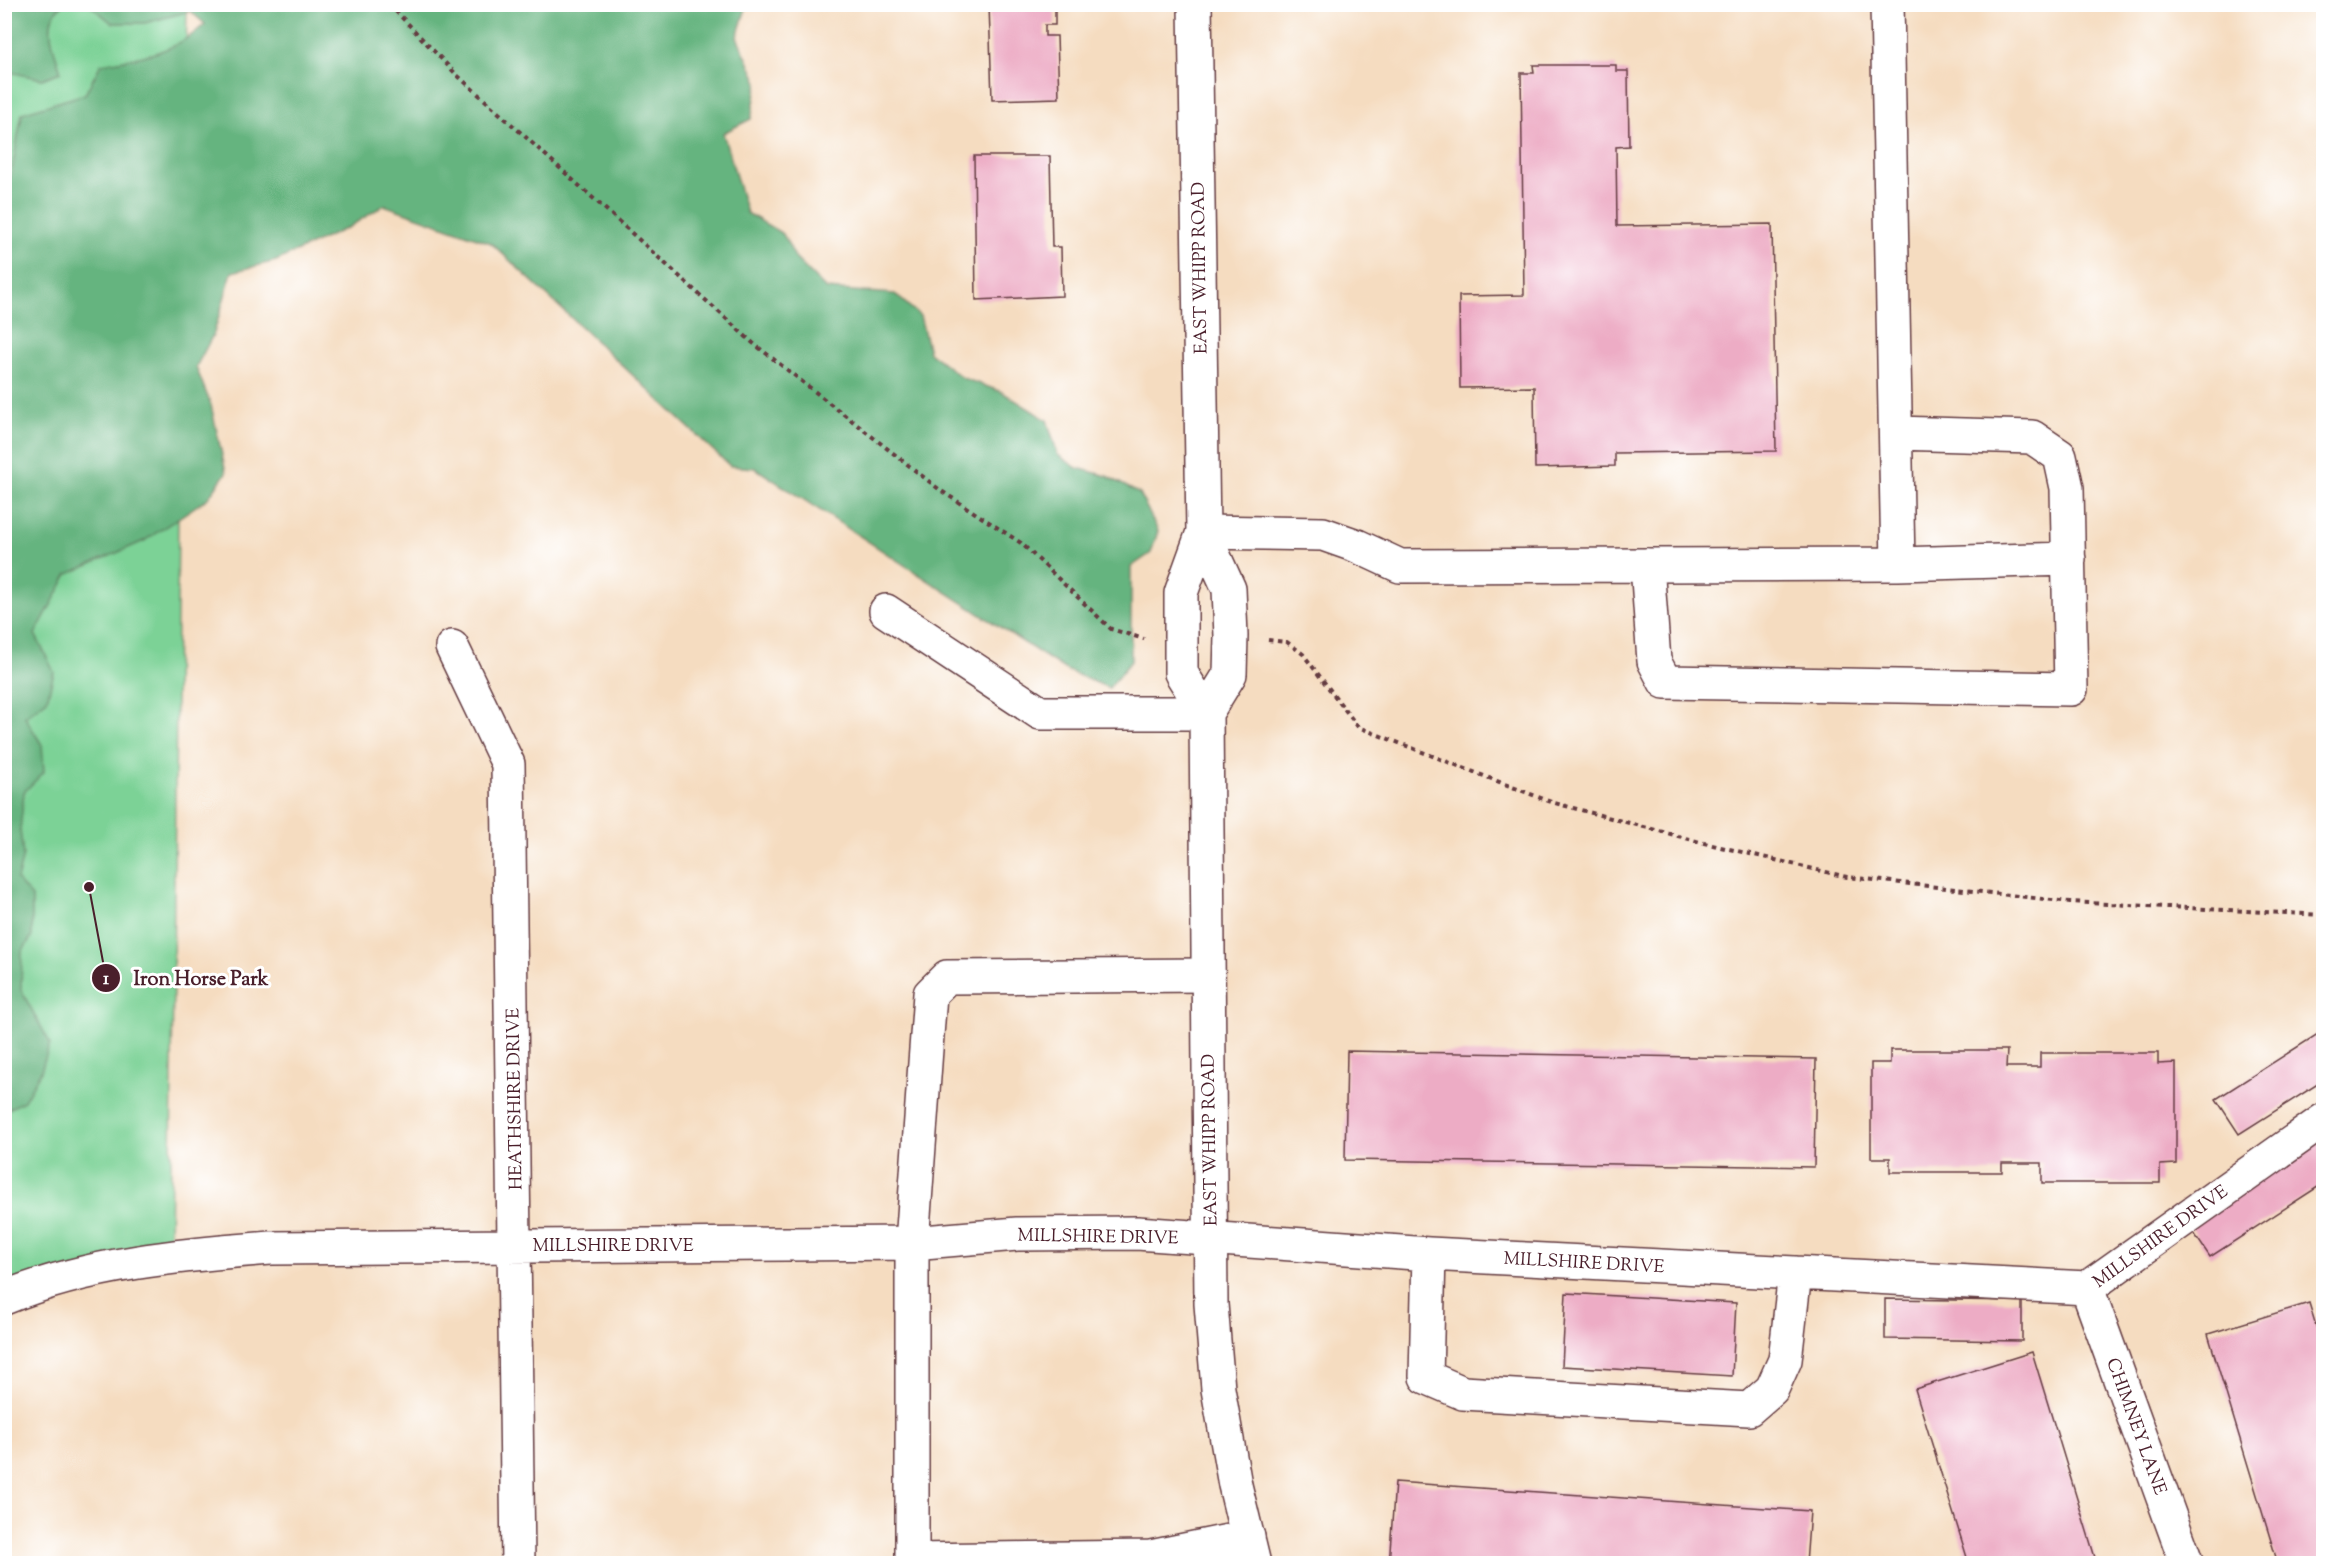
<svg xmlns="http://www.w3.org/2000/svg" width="2328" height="1568" font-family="'Sorts Mill Goudy',serif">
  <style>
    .green { fill: #7cd296; stroke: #637860; stroke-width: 1.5 }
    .forest { fill: #65b47f; stroke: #586a55; stroke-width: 1.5 }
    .building { fill: #edacc5 }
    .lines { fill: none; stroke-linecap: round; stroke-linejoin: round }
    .minor-casing { stroke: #643b41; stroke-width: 36 }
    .major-casing { stroke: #643b41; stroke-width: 36 }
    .path { stroke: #643b41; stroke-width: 4; stroke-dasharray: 4.5 4.5; stroke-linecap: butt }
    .minor { stroke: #fff; stroke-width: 33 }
    .major { stroke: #fff; stroke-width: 33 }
    .labels { text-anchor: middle; stroke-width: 6; stroke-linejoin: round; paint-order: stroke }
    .street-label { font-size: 18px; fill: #4a1f2b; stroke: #fff }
    .leader { fill: none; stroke: #4a1f2b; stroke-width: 2 }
    .callout-dot { fill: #4a1f2b; stroke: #fff; stroke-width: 2 }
    .mark-label { font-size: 18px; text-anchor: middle; font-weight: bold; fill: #fff }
    .callout-label { font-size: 20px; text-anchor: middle; font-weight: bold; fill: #4a1f2b; stroke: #fff; stroke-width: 6; stroke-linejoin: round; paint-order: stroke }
  </style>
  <rect width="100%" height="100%" fill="#fff"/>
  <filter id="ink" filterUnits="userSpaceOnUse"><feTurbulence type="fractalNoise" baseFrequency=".0167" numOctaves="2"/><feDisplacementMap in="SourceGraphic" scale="12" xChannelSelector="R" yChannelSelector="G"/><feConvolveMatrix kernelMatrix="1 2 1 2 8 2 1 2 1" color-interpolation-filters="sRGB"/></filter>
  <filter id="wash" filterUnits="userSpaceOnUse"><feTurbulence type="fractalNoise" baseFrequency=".008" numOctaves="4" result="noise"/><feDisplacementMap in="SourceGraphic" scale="24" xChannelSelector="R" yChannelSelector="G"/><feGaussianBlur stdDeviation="1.35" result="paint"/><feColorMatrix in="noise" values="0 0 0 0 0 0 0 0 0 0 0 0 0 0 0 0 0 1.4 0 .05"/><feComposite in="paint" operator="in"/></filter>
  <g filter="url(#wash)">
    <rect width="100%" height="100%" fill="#f5dcc0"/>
    <path class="green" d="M5 5H187L178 519 170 1256 5 1298Z"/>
    <path class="forest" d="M5 4 63 5C40 19 55 52 61 72L42 79 5 71Z
      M569 4 747 5 737 37 758 82 751 119 723 133 747 213 783 234 796 259 826 289 895 294 920 316 929 352 963 378 1002 392 1047 420 1058 455 1077 468 1107 476 1140 494 1158 531 1151 553 1131 567V661L1109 688 1066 670 755 468 730 466 491 243 384 205 349 227 276 261 232 272 214 333 196 367 211 405 226 473 208 498 144 541 68 574 35 634 54 672 47 700 25 717 42 745 44 772 24 792 20 830 23 855 17 880 32 897V936L22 952 21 990 50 1043 41 1071 24 1101 5 1111 4 187 11 176 22 113 85 94 101 64C142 57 173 54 205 24L190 11 145 23H112L90 5Z"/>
    <g id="blocks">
      <path class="building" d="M989 4H1055V25H1045V36H1057L1059 98 992 100Z
        M1533 65H1616V71H1628L1629 146 1616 147 1617 226 1772 224 1776 451 1615 453V466L1535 468 1534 387 1460 388 1459 296 1524 295 1521 73H1534Z
        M974 156H1050L1052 247H1061L1062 296 976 300Z
        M2324 1030V1080L2239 1134 2216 1099Z
        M1890 1050H2007L2006 1067H2040V1053H2158V1064L2176 1063V1164L2160 1165V1183H2042V1163H2002V1172H1890V1158H1871V1063H1890Z
        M1347 1051 1816 1059 1814 1167 1345 1160Z
        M2324 1134V1183L2210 1257 2187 1223Z
        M1566 1293 1736 1303 1732 1376 1562 1366Z
        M1885 1299 2022 1301V1341L1885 1339Z
        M2309 1303 2324 1352V1564H2278L2208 1334Z
        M2032 1352 2097 1564H1969L1915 1389Z
        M1395 1482 1810 1511 1806 1564H1389Z"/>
    </g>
  </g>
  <g filter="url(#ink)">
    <use href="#blocks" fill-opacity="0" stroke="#643b41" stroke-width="1.5"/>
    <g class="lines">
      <g class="minor-casing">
        <path id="minor" d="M1203 532 1323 534 1357 546 1400 566 1898 564 1887 4
          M1898 564 2069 559
          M1647 565 1654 661 1665 682 2071 689 2067 488 2060 456 2032 437 1896 433
          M886 611 1040 713H1206
          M452 647 508 764 518 1564
          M1429 1254 1426 1377 1463 1393 1749 1409 1772 1389 1785 1360 1795 1273
          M2087 1288 2187 1564
          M4 1298C90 1263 180 1255 271 1248L912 1243 1017 1234 1137 1233 1429 1254 2087 1288 2324 1120
          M912 1560 1151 1557 1248 1537
          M912 1564V1243L930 994 947 977 1207 975"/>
      </g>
      <g class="major-casing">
        <path id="major" d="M1195 4 1203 532 1181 593V673L1206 713
          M1203 532 1229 589 1231 636 1230 674 1206 713 1211 1304 1218 1389 1235 1485 1254 1564"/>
      </g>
      <path class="path" d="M389 4 456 74 753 343 940 490 1021 543 1111 629 1144 639
        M1268 640 1287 642 1303 654 1358 727 1551 802 1704 843 1847 877 2070 902 2324 915"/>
      <use href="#minor" class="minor"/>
      <use href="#major" class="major"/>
    </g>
  </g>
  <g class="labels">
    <g class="street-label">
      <text transform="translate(1199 268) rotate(-91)" y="6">EAST WHIPP ROAD</text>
      <text transform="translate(514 1099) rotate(-91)" y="6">HEATHSHIRE DRIVE</text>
      <text transform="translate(1209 1140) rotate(-91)" y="6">EAST WHIPP ROAD</text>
      <text transform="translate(1098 1236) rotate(1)" y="6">MILLSHIRE DRIVE</text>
      <text transform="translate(2160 1236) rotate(-36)" y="6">MILLSHIRE DRIVE</text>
      <text x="613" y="1251">MILLSHIRE DRIVE</text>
      <text transform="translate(1584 1262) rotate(3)" y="6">MILLSHIRE DRIVE</text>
      <text transform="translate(2137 1426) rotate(70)" y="6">CHIMNEY LANE</text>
    </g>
  </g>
  <path class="leader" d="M89 887L106 978"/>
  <g class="callout-dot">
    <circle cx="89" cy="887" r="6"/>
    <circle cx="106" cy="978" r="15"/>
  </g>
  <g class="mark-label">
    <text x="106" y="984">1</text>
  </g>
  <g class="callout-label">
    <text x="201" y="985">Iron Horse Park</text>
  </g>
  <rect width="2328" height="1568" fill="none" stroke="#fff" stroke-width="24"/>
</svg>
